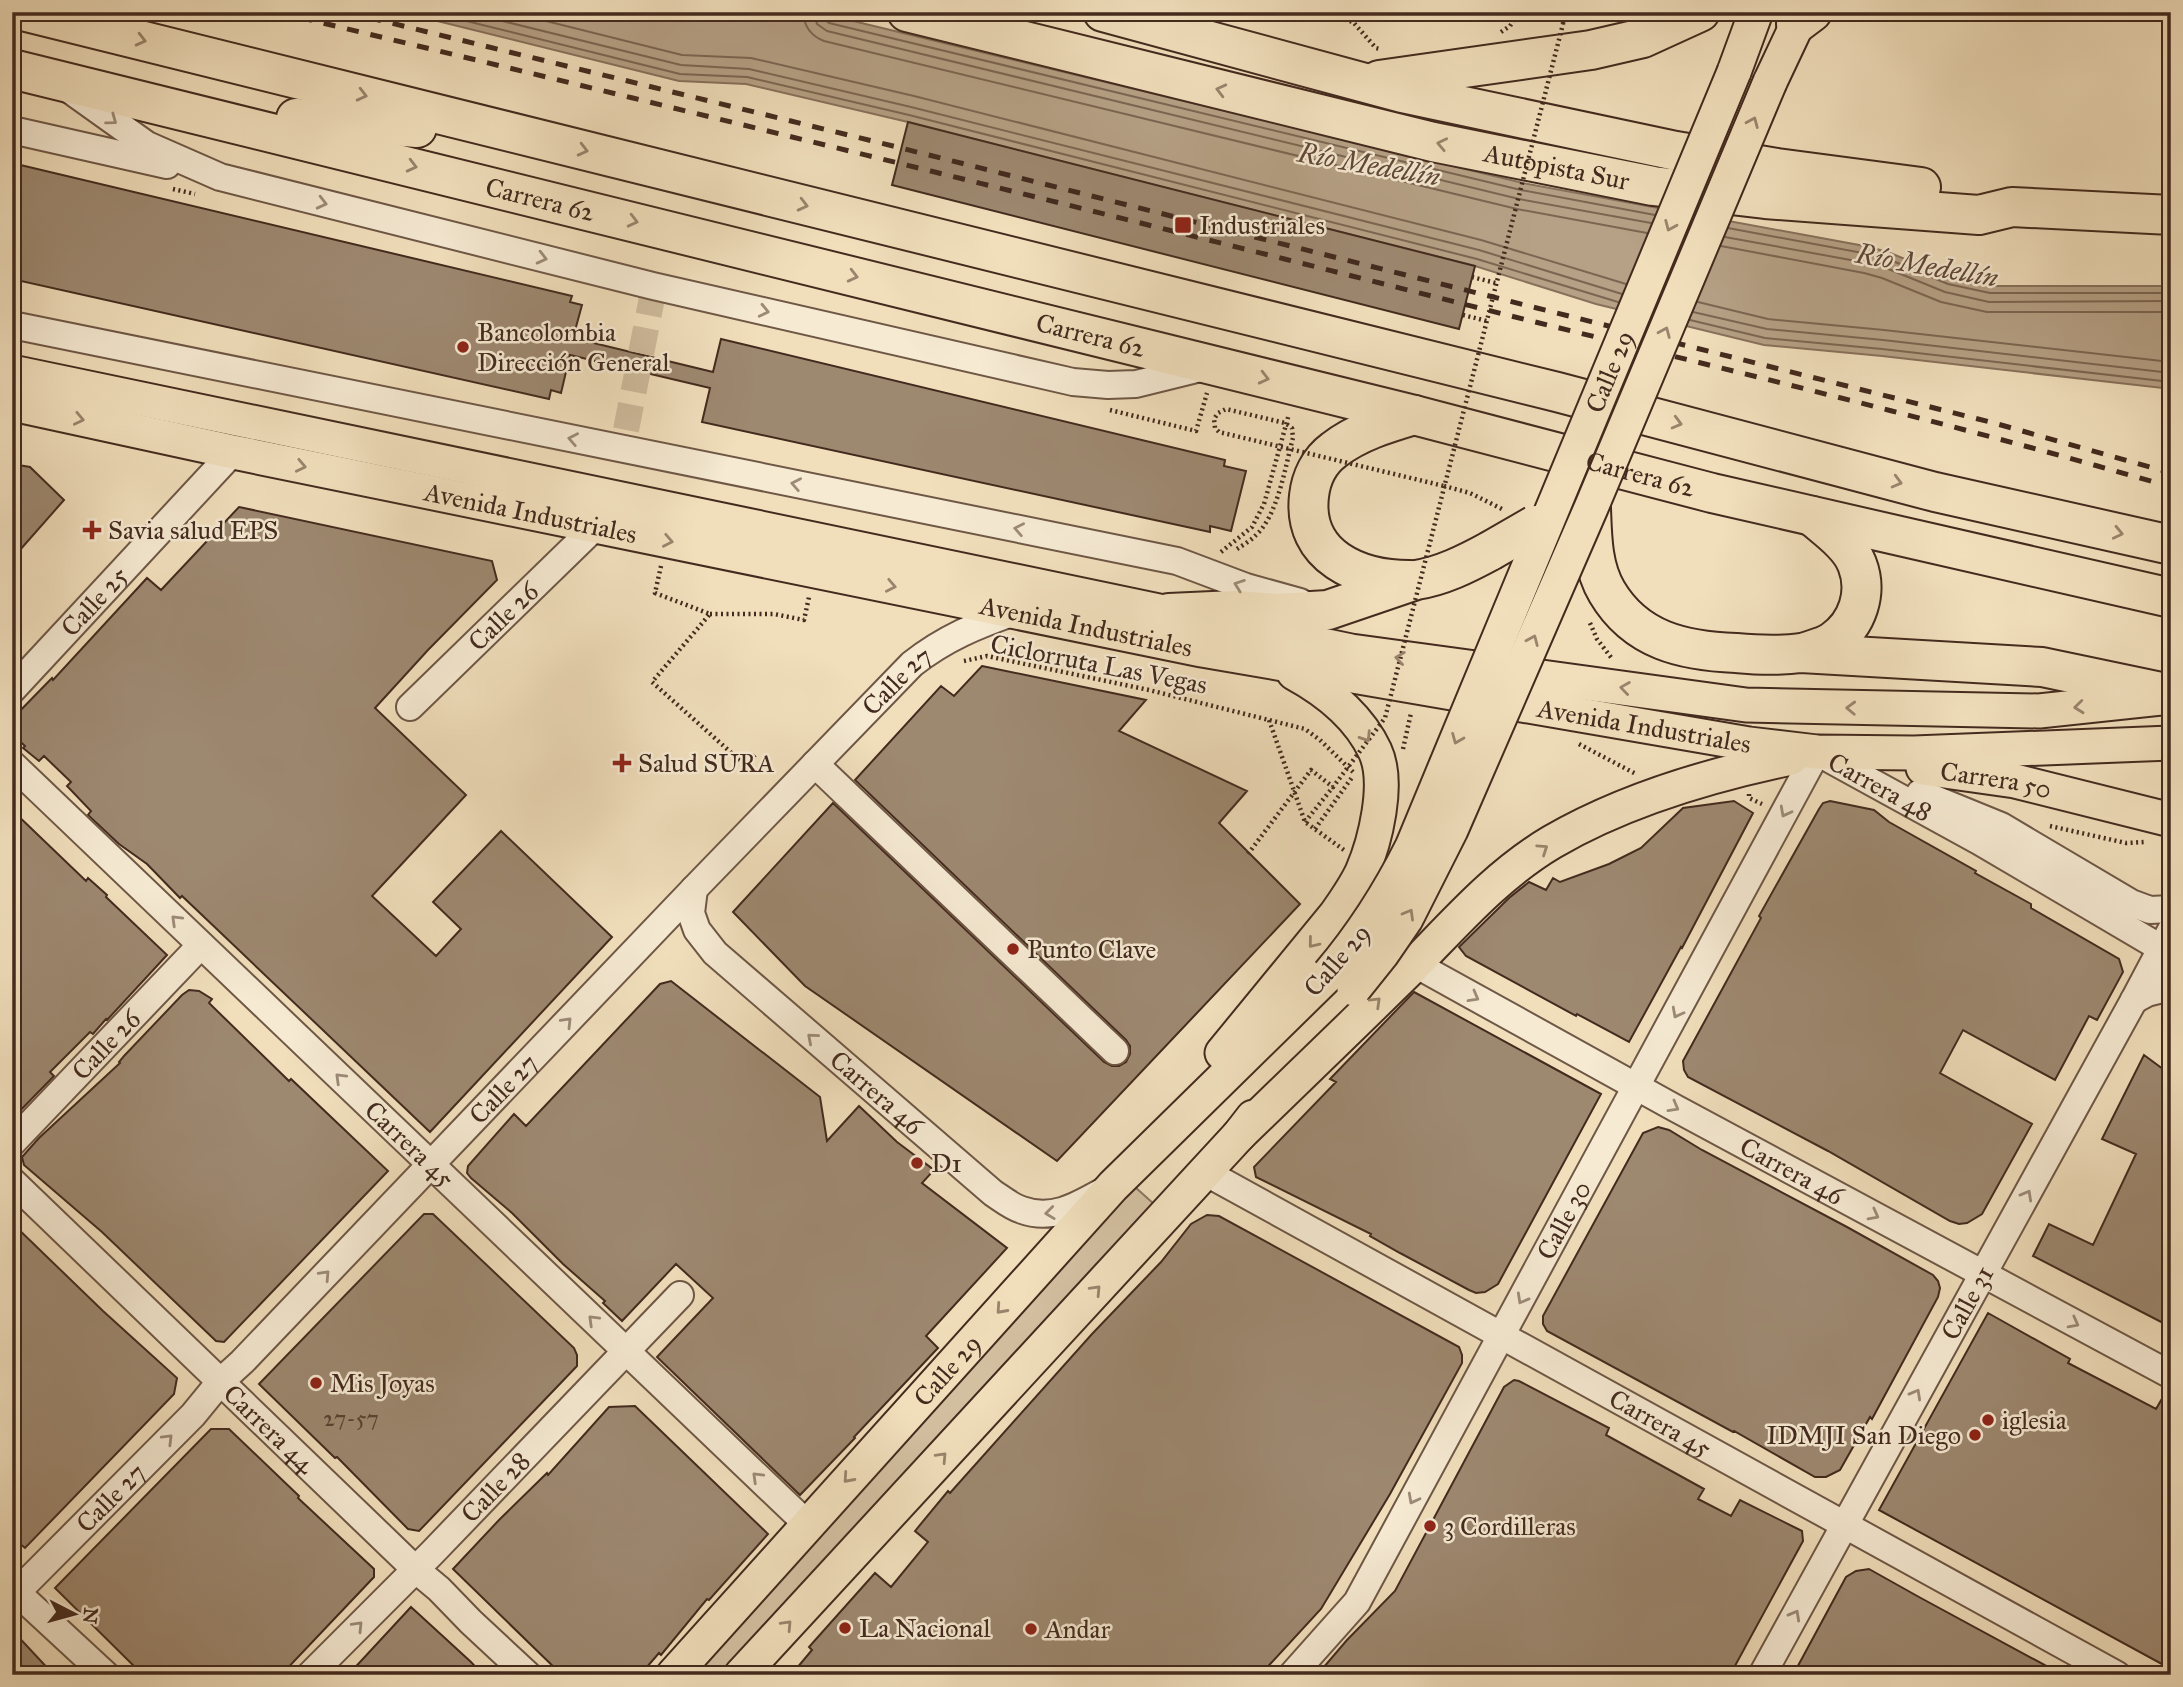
<svg xmlns="http://www.w3.org/2000/svg" width="2183" height="1687" font-family="'IM FELL Great Primer',serif">
  <style>
    .green { fill: #d3c0a1; stroke: #8b7560; stroke-width: 2 }
    .water { fill: #b6a186; stroke: #88715c; stroke-width: 2 }
    .lines { fill: none; stroke-linecap: round; stroke-linejoin: round }
    .shore { stroke: #7c6652; stroke-width: 2 }
    .building { fill: #9d8870; stroke: #432a1e; stroke-width: 2 }
    .minor-tunnel { stroke: #cebb9c; stroke-width: 26; stroke-dasharray: 26 13; stroke-linecap: butt }
    .minor-casing { stroke: #6e5746; stroke-width: 30 }
    .major-casing { stroke: #432a1e; stroke-width: 37 }
    .highway-casing { stroke: #432a1e; stroke-width: 42 }
    .path { stroke: #432a1e; stroke-width: 4.5; stroke-dasharray: 2 3.5; stroke-linecap: butt }
    .minor { stroke: #f6ead3; stroke-width: 26 }
    .major { stroke: #f1dfbc; stroke-width: 33 }
    .highway { stroke: #f1dfbc; stroke-width: 38 }
    .rail { stroke: #432a1e; stroke-width: 5; stroke-dasharray: 12 12; stroke-linecap: butt }
    .major-bridge-casing { stroke: #432a1e; stroke-width: 37; stroke-linecap: butt }
    .highway-bridge-casing { stroke: #432a1e; stroke-width: 42; stroke-linecap: butt }
    .path-bridge { stroke: #432a1e; stroke-width: 4.5; stroke-dasharray: 2 3.5; stroke-linecap: butt }
    .major-bridge { stroke: #f1dfbc; stroke-width: 33 }
    .highway-bridge { stroke: #f1dfbc; stroke-width: 38 }
    .oneway { stroke: #9a846d }
    .oneway2 { stroke: #9c8a78 }
    .poi-dot { fill: #8f2418; stroke: #f6ead3; stroke-width: 2.5 }
    .labels { text-anchor: middle; stroke-width: 5; stroke-linejoin: round; paint-order: stroke }
    .number-label { font-size: 23px; fill: #5a4232 }
    .street-label { font-size: 26px; fill: #432a1e; stroke: #f6ead3 }
    .poi-label { font-size: 26px; fill: #432a1e; stroke: #f6ead3; text-anchor: start }
    .water-label { font-size: 28px; font-style: italic; fill: #604838; stroke: #f6ead3 }
  </style>
  <rect width="100%" height="100%" fill="#f1dfbc"/>
  <filter id="stains"><feTurbulence type="fractalNoise" baseFrequency=".00286" numOctaves="4"/><feColorMatrix values="0 0 0 0 .2 0 0 0 0 .09 0 0 0 0 .02 0 0 0 .5 -.17"/></filter>
  <radialGradient id="worn" r=".72"><stop offset=".6" stop-color="#630" stop-opacity="0"/><stop offset="1" stop-color="#630" stop-opacity=".3"/></radialGradient>
  <path class="green" d="M1135 1187 1154 1204 729 1675H694Z"/>
  <path class="water" d="M401 12H816L1523 183 1870 247 1890 253 1950 277 1992 286H2171V389L1882 356 1764 345 1596 304 1475 266 908 122 746 84 679 81Z"/>
  <g class="lines">
    <path class="shore" d="M430 12 680 74 747 77 909 115 1477 259 1618 302
      M466 12 681 65 749 69 911 107 1479 250 1622 294
      M510 12 682 55 751 58 914 96 1481 240 1626 284
      M803 12C804 27 811 36 824 41L1517 209 1647 233
      M814 12 817 24 827 31 1519 199 1651 223
      M822 12 824 19 829 23 1521 190 1655 215
      M1728 228 1868 254 1888 259 1948 284 1990 293H2171
      M1725 237 1867 263 1886 268 1945 292 1989 302 2171 301
      M1721 246 1864 273 1882 278 1941 302 1987 312H2171
      M1698 302 1768 319 1884 330 2171 362
      M1693 312 1767 329 1883 340 2171 373
      M1690 320 1765 338 1882 349 2171 382"/>
  </g>
  <path class="building" d="M908 122 1475 266 1459 329 892 185Z
    M12 163 572 296 570 302 582 305 573 338 713 372 721 339 1225 460 1224 466 1246 471 1231 531 1210 526V532L702 422 710 388 570 355 561 393 551 390 549 399 12 279Z
    M12 464 30 467 64 500 12 559Z
    M239 507 492 561 497 580 428 650 375 708 466 795 372 896 436 956 461 929 433 902 501 831 612 937 430 1132 182 896 180 898 147 864 119 844 88 815 91 811 67 786 71 782 44 756 39 761 23 748 25 746 12 734V719L52 678 53 680 147 578 161 590Z
    M982 666 1146 700 1119 731 1247 791 1219 823 1300 904 1057 1161 805 986 733 912 833 803 1104 1062 1112 1066H1119L1126 1062 1130 1054V1046L1126 1040 855 780 941 686 954 696Z
    M1734 801 1753 813 1682 948 1681 947 1629 1042 1577 1014 1576 1016 1466 956 1459 947 1509 898 1529 882 1546 890 1553 878 1560 882 1609 864 1641 848 1683 808Z
    M1830 801 1874 810 1889 822 1976 871 1975 873 2031 904V908L2119 959 2123 972 2097 1020 2089 1016 2055 1080 1963 1030 1940 1073 2032 1124 1982 1214 1967 1223 1959 1224 1950 1221 1828 1151 1688 1077 1684 1070 1683 1061 1761 918 1759 916 1819 809 1823 803Z
    M12 810 86 881 88 878 107 895 106 897 167 955 107 1020 106 1019 93 1034 90 1032 50 1072 54 1076 12 1119Z
    M671 981 820 1097 827 1141 859 1106 897 1142 934 1170 922 1183 1007 1248 926 1336 938 1348 854 1437 855 1438 800 1495 657 1357 713 1298 676 1264 622 1321 603 1303 605 1301 563 1264 512 1213 471 1178 467 1173 468 1166 514 1114 526 1126 660 984Z
    M189 990 199 991 212 999 209 1003 289 1081 291 1079 388 1171 224 1342 216 1341 102 1232 24 1165 22 1157 39 1138 120 1063 119 1062 124 1056 182 995Z
    M1414 992 1601 1094 1498 1284 1485 1292 1476 1293 1469 1290 1400 1253 1370 1236 1371 1234 1256 1177 1254 1167 1336 1082 1330 1079Z
    M2144 1055 2171 1075V1327L2033 1256 2049 1224 2093 1245 2136 1154 2102 1139Z
    M1658 1127 1669 1130 1702 1150 1847 1227 1933 1275 1938 1281 1940 1288 1938 1297 1872 1419 1870 1417 1840 1470 1826 1477H1815L1734 1431 1733 1432 1547 1331 1543 1324V1316L1643 1133Z
    M424 1214H433L574 1348 577 1355V1366L419 1531 408 1529 337 1457 335 1458 259 1384Z
    M1207 1215 1219 1216 1459 1347 1462 1355V1363L1390 1494 1321 1609 1260 1675H791L812 1650 809 1647 875 1573 891 1587 928 1542 915 1531 948 1491 950 1493 1092 1334 1161 1262 1191 1224Z
    M12 1223 103 1311 177 1378 174 1394 25 1548 12 1537Z
    M1988 1313 2070 1359 2068 1363 2156 1409 2167 1390 2171 1391V1669L1879 1510Z
    M1514 1380 1519 1381 1609 1428 1606 1435 1704 1489 1698 1499 1731 1516 1740 1500 1802 1531 1803 1541 1730 1675H1317L1347 1640 1395 1591 1504 1387Z
    M635 1406 768 1534 709 1600 707 1599 661 1655 659 1653 640 1675H562L453 1569 499 1520 547 1473 548 1475 609 1407Z
    M211 1429H229L299 1496 298 1498 374 1569V1577L281 1675H143L55 1588Z
    M1869 1569 1919 1597 2063 1675H1793L1846 1577 1856 1571Z
    M411 1607 471 1662 483 1675H348Z
    M12 1630 54 1675H12Z"/>
  <g class="lines">
    <path class="minor-tunnel" d="M626 430 651 303 653 286"/>
    <g class="minor-casing">
      <g id="minor">
        <path d="M70 90 147 145 220 177 653 286 1073 382 1108 385 1136 384 1205 367"/>
        <path d="M12 130 167 165"/>
        <path d="M12 325 1177 561 1246 587 1300 602"/>
        <path id="s1" d="M12 690 233 452"/>
        <path id="s2" d="M410 707 596 526"/>
        <path id="s3" d="M1817 752 1979 841 2171 954"/>
        <path id="s4" d="M12 764 807 1524"/>
        <path d="M815 764 1115 1051"/>
        <path d="M1920 793 2001 826 2131 903 2150 910 2171 909"/>
        <path id="s5" d="M694 889 691 913 697 930 715 953 993 1193C1002 1199 1012 1207 1022 1210 1052 1221 1077 1206 1102 1192"/>
        <path id="s6" d="M1415 964 1675 1108 2171 1375"/>
        <path d="M2134 1000 2147 993 2171 987"/>
        <path id="s7" d="M12 1143 201 945"/>
        <path id="s8" d="M1205 1172 2117 1675"/>
        <path id="s9" d="M12 1181 415 1569 439 1589 471 1622 528 1675"/>
        <path d="M12 1588 106 1675"/>
        <path id="s10" d="M12 1597 193 1415 220 1382 242 1362 694 889 912 664C945 638 977 625 1017 611"/>
        <path id="s11" d="M310 1675 432 1553 680 1295"/>
        <path id="s12" d="M1292 1675 1357 1602 1817 752"/>
        <path id="s13" d="M1762 1675 2134 1000 2171 930"/>
      </g>
    </g>
    <g class="major-casing">
      <g id="major">
        <path d="M1734 72 1756 12"/>
        <path d="M1770 82 1803 12"/>
        <path d="M12 372 1351 651 1746 705 2039 711 2161 698"/>
        <path id="s14" d="M12 404 233 452 1202 650 1749 744 1817 752 1914 753 2171 743"/>
        <path id="s15" d="M1923 768 2015 781 2171 820"/>
        <path d="M1222 1053 1336 914C1345 901 1355 887 1362 872 1375 842 1390 783 1375 751 1359 717 1327 691 1294 673"/>
        <path d="M1239 1135C1297 1079 1356 1022 1414 965 1457 921 1498 874 1552 842 1624 800 1709 775 1791 758"/>
        <path id="s16" d="M673 1675 1113 1186 1329 974"/>
        <path d="M741 1675 1239 1135 1253 1117"/>
      </g>
    </g>
    <g class="highway-casing">
      <g id="highway">
        <path d="M27 12 1557 392 1935 492 2171 545"/>
        <path id="s17" d="M907 12 1433 142 1653 186 1765 199 1979 215 2012 207 2171 215"/>
        <path d="M1103 12 1402 93 1676 151 1777 168 1921 187"/>
        <path d="M1796 24 1812 12"/>
        <path id="s18" d="M12 69 1414 415 1712 493 2171 598"/>
        <path d="M1379 80 1591 50 1643 38 1700 12"/>
        <path d="M296 118 417 128"/>
        <path d="M1591 508C1592 536 1592 567 1607 592 1636 641 1684 651 1736 653 1758 655 1779 656 1801 653L2042 667 2171 694"/>
        <path d="M1410 580C1359 580 1302 557 1309 496 1311 478 1319 461 1334 450 1357 432 1387 423 1414 415"/>
        <path d="M1169 613 1235 610 1278 613 1328 610 1416 580C1442 576 1466 564 1490 551"/>
        <path d="M1803 653C1813 649 1825 647 1833 641 1858 624 1868 592 1857 564 1850 545 1827 529 1812 516"/>
      </g>
    </g>
    <path class="path" d="M1318 12 1353 22 1376 48 1380 49
      M1563 24 1564 12
      M1501 32 1510 26 1519 12
      M173 189 195 194
      M1472 277 1496 283
      M1463 315 1487 321
      M1110 410 1196 431 1207 393
      M1444 486 1470 493 1502 509
      M1221 552 1252 527 1264 504 1289 414
      M661 566 655 593 710 614 652 682 745 765 755 755
      M710 614H774L804 620 809 597
      M1590 623 1597 639 1613 660
      M964 661 987 656 1149 690 1305 729 1320 740 1353 772
      M1269 720 1305 822 1344 850
      M1579 744 1636 774
      M1403 749 1411 713
      M2169 793 2171 776
      M1749 794V798L1762 804
      M1305 822 1333 787
      M2050 826 2126 843 2144 842
      M1315 829 1353 776"/>
    <use href="#minor" class="minor"/>
    <use href="#major" class="major"/>
    <use href="#highway" class="highway"/>
    <path class="rail" d="M277 12C681 109 1084 208 1487 310 1715 367 1945 421 2171 487
      M346 12 893 146 1994 423 2171 473"/>
    <g class="major-bridge-casing">
      <g id="major-bridge">
        <path id="s19" d="M1329 974C1363 934 1389 893 1412 847L1734 72"/>
        <path d="M1354 989 1382 954 1406 919 1451 830 1591 508 1770 82"/>
      </g>
    </g>
    <g class="highway-bridge-casing">
      <path id="highway-bridge" d="M1490 551 1535 525"/>
    </g>
    <path class="path-bridge" d="M1237 549C1243 545 1250 541 1255 536 1278 516 1285 467 1293 438L1292 428 1285 423 1226 409 1218 413 1214 419 1215 428 1219 432 1444 486
      M1248 854 1311 770 1333 787 1385 718 1563 24"/>
    <use href="#major-bridge" class="major-bridge"/>
    <use href="#highway-bridge" class="highway-bridge"/>
  </g>
  <defs><path id="oneway-chevron" d="M-2-3.5L2.5 0L-2 3.5" fill="none" stroke-width="1.6" stroke-linecap="round" stroke-linejoin="round" transform="scale(1.75)"/></defs>
  <g class="oneway">
    <use href="#oneway-chevron" transform="translate(141 40) rotate(14)"/>
    <use href="#oneway-chevron" transform="translate(1221 90) rotate(-166)"/>
    <use href="#oneway-chevron" transform="translate(362 95) rotate(14)"/>
    <use href="#oneway-chevron" transform="translate(1753 122) rotate(-67)"/>
    <use href="#oneway-chevron" transform="translate(1442 144) rotate(-168)"/>
    <use href="#oneway-chevron" transform="translate(583 150) rotate(14)"/>
    <use href="#oneway-chevron" transform="translate(412 166) rotate(14)"/>
    <use href="#oneway-chevron" transform="translate(803 205) rotate(14)"/>
    <use href="#oneway-chevron" transform="translate(633 221) rotate(14)"/>
    <use href="#oneway-chevron" transform="translate(1670 226) rotate(113)"/>
    <use href="#oneway-chevron" transform="translate(853 276) rotate(14)"/>
    <use href="#oneway-chevron" transform="translate(1665 332) rotate(-67)"/>
    <use href="#oneway-chevron" transform="translate(1264 378) rotate(14)"/>
    <use href="#oneway-chevron" transform="translate(79 419) rotate(12)"/>
    <use href="#oneway-chevron" transform="translate(1677 423) rotate(15)"/>
    <use href="#oneway-chevron" transform="translate(301 466) rotate(12)"/>
    <use href="#oneway-chevron" transform="translate(1897 482) rotate(15)"/>
    <use href="#oneway-chevron" transform="translate(2118 533) rotate(13)"/>
    <use href="#oneway-chevron" transform="translate(668 541) rotate(11)"/>
    <use href="#oneway-chevron" transform="translate(891 586) rotate(11)"/>
    <use href="#oneway-chevron" transform="translate(1533 640) rotate(-67)"/>
    <use href="#oneway-chevron" transform="translate(1400 658) rotate(-172)"/>
    <use href="#oneway-chevron" transform="translate(1625 688) rotate(-172)"/>
    <use href="#oneway-chevron" transform="translate(2079 707) rotate(174)"/>
    <use href="#oneway-chevron" transform="translate(1851 708) rotate(-178)"/>
    <use href="#oneway-chevron" transform="translate(1366 737) rotate(57)"/>
    <use href="#oneway-chevron" transform="translate(1457 739) rotate(112)"/>
    <use href="#oneway-chevron" transform="translate(1543 849) rotate(-34)"/>
    <use href="#oneway-chevron" transform="translate(1409 914) rotate(-60)"/>
    <use href="#oneway-chevron" transform="translate(1313 943) rotate(129)"/>
    <use href="#oneway-chevron" transform="translate(1376 1002) rotate(-44)"/>
    <use href="#oneway-chevron" transform="translate(1096 1290) rotate(-47)"/>
    <use href="#oneway-chevron" transform="translate(1001 1309) rotate(132)"/>
    <use href="#oneway-chevron" transform="translate(942 1457) rotate(-47)"/>
    <use href="#oneway-chevron" transform="translate(848 1478) rotate(132)"/>
    <use href="#oneway-chevron" transform="translate(787 1625) rotate(-47)"/>
  </g>
  <g class="oneway2">
    <use href="#oneway-chevron" transform="translate(112 120) rotate(36)"/>
    <use href="#oneway-chevron" transform="translate(322 203) rotate(14)"/>
    <use href="#oneway-chevron" transform="translate(542 258) rotate(14)"/>
    <use href="#oneway-chevron" transform="translate(764 311) rotate(13)"/>
    <use href="#oneway-chevron" transform="translate(573 439) rotate(-169)"/>
    <use href="#oneway-chevron" transform="translate(796 484) rotate(-169)"/>
    <use href="#oneway-chevron" transform="translate(1019 529) rotate(-169)"/>
    <use href="#oneway-chevron" transform="translate(1239 585) rotate(-160)"/>
    <use href="#oneway-chevron" transform="translate(1785 812) rotate(118)"/>
    <use href="#oneway-chevron" transform="translate(176 920) rotate(-136)"/>
    <use href="#oneway-chevron" transform="translate(1474 997) rotate(29)"/>
    <use href="#oneway-chevron" transform="translate(1677 1013) rotate(118)"/>
    <use href="#oneway-chevron" transform="translate(567 1022) rotate(-46)"/>
    <use href="#oneway-chevron" transform="translate(812 1038) rotate(-139)"/>
    <use href="#oneway-chevron" transform="translate(340 1078) rotate(-136)"/>
    <use href="#oneway-chevron" transform="translate(1674 1107) rotate(29)"/>
    <use href="#oneway-chevron" transform="translate(2027 1195) rotate(-61)"/>
    <use href="#oneway-chevron" transform="translate(1050 1213) rotate(173)"/>
    <use href="#oneway-chevron" transform="translate(1874 1215) rotate(28)"/>
    <use href="#oneway-chevron" transform="translate(325 1275) rotate(-47)"/>
    <use href="#oneway-chevron" transform="translate(1522 1299) rotate(119)"/>
    <use href="#oneway-chevron" transform="translate(593 1320) rotate(-136)"/>
    <use href="#oneway-chevron" transform="translate(2074 1323) rotate(28)"/>
    <use href="#oneway-chevron" transform="translate(1916 1394) rotate(-61)"/>
    <use href="#oneway-chevron" transform="translate(168 1439) rotate(-45)"/>
    <use href="#oneway-chevron" transform="translate(757 1477) rotate(-136)"/>
    <use href="#oneway-chevron" transform="translate(1413 1499) rotate(118)"/>
    <use href="#oneway-chevron" transform="translate(1795 1615) rotate(-61)"/>
    <use href="#oneway-chevron" transform="translate(358 1626) rotate(-46)"/>
  </g>
  <g class="poi-dot">
    <rect x="1174" y="216" width="18" height="18" rx="3.5"/>
    <circle cx="463" cy="347" r="7"/>
    <path d="M88.5 519.5h7v7h7v7h-7v7h-7v-7h-7v-7h7z"/>
    <path d="M618.5 752.5h7v7h7v7h-7v7h-7v-7h-7v-7h7z"/>
    <circle cx="1013" cy="949" r="7"/>
    <circle cx="917" cy="1163" r="7"/>
    <circle cx="316" cy="1383" r="7"/>
    <circle cx="1988" cy="1420" r="7"/>
    <circle cx="1975" cy="1435" r="7"/>
    <circle cx="1430" cy="1526" r="7"/>
    <circle cx="845" cy="1628" r="7"/>
    <circle cx="1031" cy="1629" r="7"/>
  </g>
  <g class="labels">
    <g class="number-label">
      <text x="351" y="1426">27-57</text>
    </g>
    <g class="street-label">
      <text dy="9" stroke="none"><textPath href="#s17" startOffset="668">Autopista Sur</textPath></text>
      <text dy="9" stroke="none"><textPath href="#s18" startOffset="544">Carrera 62</textPath></text>
      <text dy="9" stroke="none"><textPath href="#s18" startOffset="1111">Carrera 62</textPath></text>
      <text dy="9" stroke="none"><textPath href="#s19" startOffset="667">Calle 29</textPath></text>
      <text dy="9" stroke="none"><textPath href="#s18" startOffset="1678">Carrera 62</textPath></text>
      <text dy="9" stroke="none"><textPath href="#s14" startOffset="530">Avenida Industriales</textPath></text>
      <text dy="9" stroke="none"><textPath href="#s1" startOffset="121">Calle 25</textPath></text>
      <text dy="9" stroke="none"><textPath href="#s2" startOffset="130">Calle 26</textPath></text>
      <text dy="9" stroke="none"><textPath href="#s14" startOffset="1097">Avenida Industriales</textPath></text>
      <text transform="translate(1099 664) rotate(11)" y="9">Ciclorruta Las Vegas</text>
      <text dy="9" stroke="none"><textPath href="#s10" startOffset="1274">Calle 27</textPath></text>
      <text dy="9" stroke="none"><textPath href="#s14" startOffset="1664">Avenida Industriales</textPath></text>
      <text dy="9" stroke="none"><textPath href="#s15" startOffset="74">Carrera 50</textPath></text>
      <text dy="9" stroke="none"><textPath href="#s3" startOffset="72">Carrera 48</textPath></text>
      <text transform="translate(1337 960) rotate(-49)" y="9">Calle 29</text>
      <text dy="9" stroke="none"><textPath href="#s7" startOffset="136">Calle 26</textPath></text>
      <text dy="9" stroke="none"><textPath href="#s10" startOffset="707">Calle 27</textPath></text>
      <text dy="9" stroke="none"><textPath href="#s5" startOffset="285">Carrera 46</textPath></text>
      <text dy="9" stroke="none"><textPath href="#s4" startOffset="550">Carrera 45</textPath></text>
      <text dy="9" stroke="none"><textPath href="#s6" startOffset="430">Carrera 46</textPath></text>
      <text dy="9" stroke="none"><textPath href="#s12" startOffset="532">Calle 30</textPath></text>
      <text dy="9" stroke="none"><textPath href="#s13" startOffset="425">Calle 31</textPath></text>
      <text dy="9" stroke="none"><textPath href="#s16" startOffset="410">Calle 29</textPath></text>
      <text dy="9" stroke="none"><textPath href="#s8" startOffset="520">Carrera 45</textPath></text>
      <text dy="9" stroke="none"><textPath href="#s9" startOffset="357">Carrera 44</textPath></text>
      <text dy="9" stroke="none"><textPath href="#s11" startOffset="264">Calle 28</textPath></text>
      <text dy="9" stroke="none"><textPath href="#s10" startOffset="140">Calle 27</textPath></text>
    </g>
    <g class="poi-label">
      <text x="1199" y="234">Industriales</text>
      <text x="477" y="341">Bancolombia<tspan x="477" dy="30">Dirección General</tspan></text>
      <text x="108" y="539">Savia salud EPS</text>
      <text x="638" y="772">Salud SURA</text>
      <text x="1027" y="958">Punto Clave</text>
      <text x="931" y="1172">D1</text>
      <text x="330" y="1392">Mis Joyas</text>
      <text x="2002" y="1429">iglesia</text>
      <text x="1961" y="1444" text-anchor="end">IDMJI San Diego</text>
      <text x="1444" y="1535">3 Cordilleras</text>
      <text x="859" y="1637">La Nacional</text>
      <text x="1045" y="1638">Andar</text>
    </g>
    <g class="water-label">
      <text transform="translate(1369 164) rotate(10)" y="10">Río Medellín</text>
      <text transform="translate(1927 265) rotate(10)" y="10">Río Medellín</text>
    </g>
  </g>
  <rect width="2183" height="1687" fill="none" stroke="#f1dfbc" stroke-width="42"/>
  <rect x="14" y="14" width="2155" height="1659" fill="none" stroke="#432a1e" stroke-width="3.5"/>
  <rect x="21" y="21" width="2141" height="1645" fill="none" stroke="#432a1e" stroke-width="2"/>
  <g transform="translate(74 1614) rotate(96)" stroke="#f6ead3" stroke-width="5" paint-order="stroke">
  <path d="M0-5L12 26L0 18L-12 26Z" fill="#432a1e"/>
  <text y="-10" font-size="19" font-weight="bold" text-anchor="middle" fill="#432a1e">N</text>
  </g>
  <rect width="100%" height="100%" filter="url(#stains)"/>
  <rect width="100%" height="100%" fill="url(#worn)"/>
</svg>
